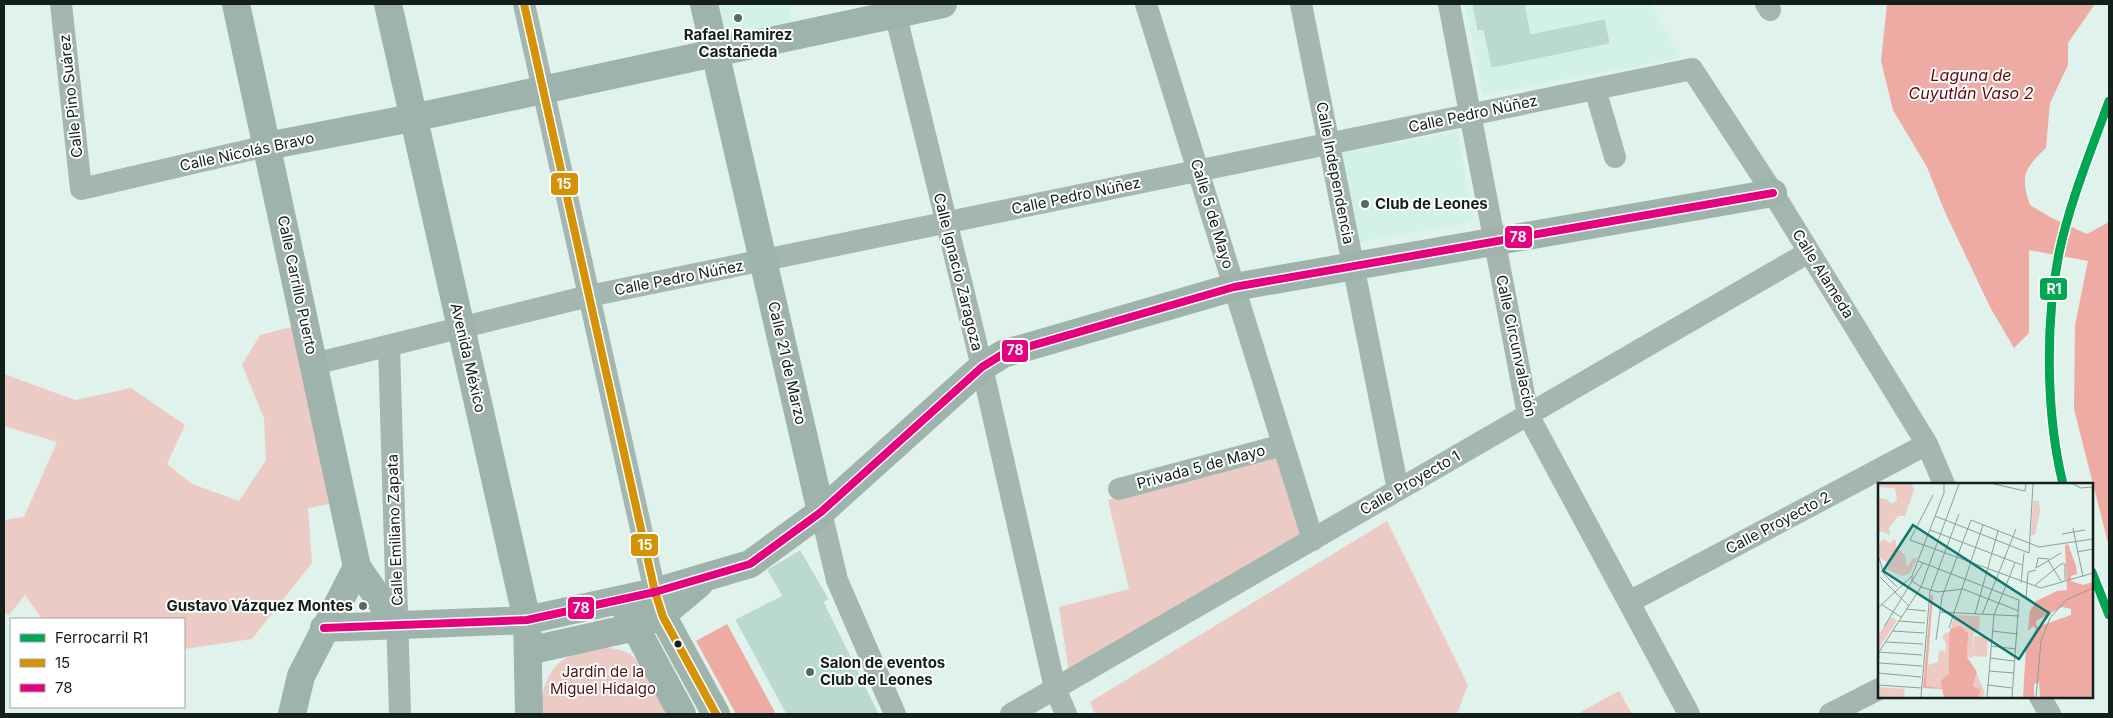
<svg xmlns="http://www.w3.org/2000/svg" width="2113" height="718" font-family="Inter,sans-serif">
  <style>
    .built { fill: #d2f2e7 }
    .green { fill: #eccbc4 }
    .water { fill: #eeaba3 }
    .building { fill: #badad0; stroke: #c2d1cc }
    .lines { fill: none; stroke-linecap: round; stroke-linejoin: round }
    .street { stroke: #a4b6b0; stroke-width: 22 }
    .secondary { stroke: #9fb3ad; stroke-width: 28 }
    .bus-1-casing { stroke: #fff; stroke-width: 11 }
    .bus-2-casing { stroke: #fff; stroke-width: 11 }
    .bus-1 { stroke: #d59204; stroke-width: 8 }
    .bus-2 { stroke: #e5007d; stroke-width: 8 }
    .rail-1-casing { stroke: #fff; stroke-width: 12 }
    .rail-1 { stroke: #00a651; stroke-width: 9 }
    .poi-dot { fill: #5a6964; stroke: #fff; stroke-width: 2 }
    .bus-dot { fill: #121f1a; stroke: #fff; stroke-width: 2 }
    .labels { text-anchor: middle; stroke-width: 4; stroke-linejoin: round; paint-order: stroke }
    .poi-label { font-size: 15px; font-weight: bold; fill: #121f1a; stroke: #fff; text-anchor: start }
    .street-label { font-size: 15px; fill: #121f1a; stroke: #fff }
    .park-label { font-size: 15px; fill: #521213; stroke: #fff }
    .water-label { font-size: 16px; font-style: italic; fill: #66050e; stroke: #fff }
    .inset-road { fill: none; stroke: #8e9e98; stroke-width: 1 }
    .view { fill: #0f766e; fill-opacity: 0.15; stroke: #0f766e; stroke-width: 2.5 }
    .inset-edge { fill: none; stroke: #121f1a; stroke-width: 2.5 }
    .line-badge { stroke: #fff; stroke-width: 2 }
    .badge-label { font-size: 14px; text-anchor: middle; font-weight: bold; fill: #fff }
  </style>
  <rect width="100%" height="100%" fill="#e0f2ec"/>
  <path class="built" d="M713 4H789L793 25 732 39 728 26 719 28Z
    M1465 4H1651L1680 58 1483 95Z
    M1458 131 1473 222 1355 243 1339 153Z"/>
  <path class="green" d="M295 326 339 502 308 508 312 563 252 639 184 649V619H42L25 595 9 615 4 613V520L24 517 57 442 4 426V374L75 400 131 388 185 425 167 464 192 484 239 501 266 460 264 418 242 365 260 335Z
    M1280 454 1305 544 1069 673 1059 607 1129 589 1108 500Z
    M1387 521 1468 685 1457 714H1095L1090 702Z
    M593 647C607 647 626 648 637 660 645 668 660 702 666 714H540C543 676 553 657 593 647Z
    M1619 691 1632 714H1577Z"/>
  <path class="water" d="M1887 4H2095L2068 43V65L2050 103 2046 148C2024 169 2020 176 2030 205L2050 217 2087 234 2109 222V547L2074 409 2075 325 2088 261 2029 250V333L2014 348 1990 307 1944 210 1927 167 1893 110 1881 61Z
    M727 624 776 714H736L696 641Z"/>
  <path class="building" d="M1473 4H1524L1530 35 1604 20 1609 43 1492 67 1484 29 1478 30Z
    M800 551 828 599 823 602 878 714H787L736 620 783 596 768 570Z"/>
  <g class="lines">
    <path class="street" d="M61 4 81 189 267 146
      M524 4 655 592
      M893 4 982 367 1055 688 1066 714
      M1146 4 1313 540
      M1301 4 1398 490
      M1449 4 1528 415 1689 714
      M1766 4 1770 10
      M1595 89 1615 157
      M389 346 400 714
      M314 364 589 296 1692 69 1773 193 1927 444 1944 484
      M1119 489 1283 445
      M821 512 837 580 895 714
      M1629 602 1927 444
      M2040 697 2050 714
      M1011 714 1809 252
      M1830 714 1879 689"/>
    <path class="secondary" d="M236 4 357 567 397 625
      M388 4 527 620 529 714
      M704 4 821 512
      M267 146 412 118 943 4
      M657 598 663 617 716 714
      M627 612 682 714
      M324 628 527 620 655 592 750 564 821 512 982 367 1003 354 1234 287 1773 193
      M528 651 635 627 662 615 699 584
      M292 714 301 676 357 567"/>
    <g class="bus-1-casing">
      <path id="bus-1" d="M524 4 655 592 663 617 716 714"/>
    </g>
    <g class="bus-2-casing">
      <path id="bus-2" d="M324 628 527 620 655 592 750 564 821 512 982 367 1003 354 1234 287 1773 193"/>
    </g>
    <use href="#bus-1" class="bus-1"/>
    <use href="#bus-2" class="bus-2"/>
    <g class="rail-1-casing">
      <path id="rail-1" d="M2063 484C2046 415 2045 323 2059 253 2070 201 2091 151 2109 101
        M2092 572 2109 615"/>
    </g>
    <use href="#rail-1" class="rail-1"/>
  </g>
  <g class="poi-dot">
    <circle cx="738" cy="18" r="5"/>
    <circle cx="1365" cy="204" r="5"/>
    <circle cx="363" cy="606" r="5"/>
    <circle cx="810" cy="672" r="5"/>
  </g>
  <circle class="bus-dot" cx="678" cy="644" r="4.5"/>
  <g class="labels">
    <g class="poi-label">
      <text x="738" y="40" text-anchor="middle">Rafael Ramirez<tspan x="738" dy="17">Castañeda</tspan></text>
      <text x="1375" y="209">Club de Leones</text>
      <text x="353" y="611" text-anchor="end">Gustavo Vázquez Montes</text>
      <text x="820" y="668">Salon de eventos<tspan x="820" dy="17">Club de Leones</tspan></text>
    </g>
    <g class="street-label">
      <text transform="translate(71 96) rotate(-96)" y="5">Calle Pino Suárez</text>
      <text transform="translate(1473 114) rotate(-12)" y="5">Calle Pedro Núñez</text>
      <text transform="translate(247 152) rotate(-12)" y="5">Calle Nicolás Bravo</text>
      <text transform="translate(1335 173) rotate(79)" y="5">Calle Independencia</text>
      <text transform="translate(1076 196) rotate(-12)" y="5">Calle Pedro Núñez</text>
      <text transform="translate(1212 214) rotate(73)" y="5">Calle 5 de Mayo</text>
      <text transform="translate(958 272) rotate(76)" y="5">Calle Ignacio Zaragoza</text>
      <text transform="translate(1823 274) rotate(58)" y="5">Calle Alameda</text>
      <text transform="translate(679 278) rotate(-11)" y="5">Calle Pedro Núñez</text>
      <text transform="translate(297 285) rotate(78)" y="5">Calle Carrillo Puerto</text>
      <text transform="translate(1516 346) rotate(78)" y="5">Calle Circunvalación</text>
      <text transform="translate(468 358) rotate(77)" y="5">Avenida México</text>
      <text transform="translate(787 363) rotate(77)" y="5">Calle 21 de Marzo</text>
      <text transform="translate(1201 467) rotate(-15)" y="5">Privada 5 de Mayo</text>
      <text transform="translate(1410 483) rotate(-30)" y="5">Calle Proyecto 1</text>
      <text transform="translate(1778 523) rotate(-28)" y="5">Calle Proyecto 2</text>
      <text transform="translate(395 530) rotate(-92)" y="5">Calle Emiliano Zapata</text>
    </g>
    <g class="park-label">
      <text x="603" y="677">Jardín de la<tspan x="603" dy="17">Miguel Hidalgo</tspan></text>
    </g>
    <g class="water-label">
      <text x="1971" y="81">Laguna de<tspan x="1971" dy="18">Cuyutlán Vaso 2</tspan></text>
    </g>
  </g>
  <g transform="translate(1878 483)">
    <rect width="215" height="215" fill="#e0f2ec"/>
    <path d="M0 1H34L36 7 27 33H20L11 45 12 52 3 48 0 53V15L8 16 14 21 19 17 17 5 0 4ZM155 18H161L162 29 157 52H153ZM5 56 12 60 17 56 19 65 27 72 29 84 35 75H40L31 91 24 93 8 86 12 81 0 74V61ZM76 132 102 133 101 147 95 151 94 175 88 174 90 163 78 144 73 145ZM13 134 19 137 0 167V152ZM68 149 71 150V190L64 198V205L48 204 50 182 60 179 61 167 67 168V179L68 160 64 154ZM96 153 110 154 109 174 94 173ZM99 191 107 210 104 214H100L95 202ZM0 204 27 206 26 214H0Z" fill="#eccbc4"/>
    <path d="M190 61 198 83 199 91 193 93V98L205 102 215 99V214H162L161 199 156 201V214H145L148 165 158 146 155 143 150 148 152 128 158 118 179 108 189 107 187 62ZM184 124 193 126V132L159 144 158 138ZM53 112H55L48 203 64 205 63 198 71 190V150L73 145 82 143 90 150 89 174 99 189 95 203 103 207 100 214H66L64 206 45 205Z" fill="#eeaba3" fill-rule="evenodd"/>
    <path class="inset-road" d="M116 1 147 8 148 1M195 1 203 5 215 4M55 12 32 57 163 105 215 90M57 33 151 70 155 1M195 45 205 94M52 47 144 82M184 51 207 47M199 69 215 66M1 75 6 91 19 104M170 77 183 98M40 78 141 117 134 214M158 85 183 70M158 85 160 75 171 76M2 94 31 123M143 100 146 70M156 103 183 81H187V97M43 104 60 109 85 106 141 128M43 104 34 98V93L66 10V1M148 116 150 89 158 87M3 121 23 134M0 125 34 93M28 126 48 128M62 129 141 133M97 131 120 48M104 132 138 46M21 138 47 140M6 144 45 80M71 145 105 42M15 148 46 150M114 148 140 151M58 157 64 114 93 37 161 64 215 56M8 159 45 161M113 163 138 166M0 169 44 172M112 175 136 178M1 180 44 183M0 186 1 169 43 104 81 1M111 188 136 190M0 190 43 194M0 202 44 205M110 202 134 205M43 214 52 109 81 31M109 214 116 132 137 80M158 214 163 158 172 135 188 117 215 105"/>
    <path class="view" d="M35 42 171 130 141 176 5 88Z"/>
    <rect width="215" height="215" class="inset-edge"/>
  </g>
  <g class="line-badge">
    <rect x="550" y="172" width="29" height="24" rx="5" fill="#d59204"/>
    <rect x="1504" y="225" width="29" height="24" rx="5" fill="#e5007d"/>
    <rect x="2039" y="277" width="29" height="24" rx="5" fill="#00a651"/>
    <rect x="1001" y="339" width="28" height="24" rx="5" fill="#e5007d"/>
    <rect x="630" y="533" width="29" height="24" rx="5" fill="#d59204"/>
    <rect x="567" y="596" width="28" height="24" rx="5" fill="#e5007d"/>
  </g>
  <g class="badge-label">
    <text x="564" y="189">15</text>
    <text x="1518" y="242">78</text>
    <text x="2054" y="294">R1</text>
    <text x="1015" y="355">78</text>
    <text x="645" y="550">15</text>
    <text x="581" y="613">78</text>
  </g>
  <rect width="2113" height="718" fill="none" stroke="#121f1a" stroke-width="10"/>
  <rect x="10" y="618" width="175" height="90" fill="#ffffff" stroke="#a0a5a3"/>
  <rect x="20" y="634" width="25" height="8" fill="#00a651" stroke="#a0a5a3"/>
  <text x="55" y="643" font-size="15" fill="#121f1a">Ferrocarril R1</text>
  <rect x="20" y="659" width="25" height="8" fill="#d59204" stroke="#a0a5a3"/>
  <text x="55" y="668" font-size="15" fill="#121f1a">15</text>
  <rect x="20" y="684" width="25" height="8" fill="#e5007d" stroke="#a0a5a3"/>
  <text x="55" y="693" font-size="15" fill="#121f1a">78</text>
</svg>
